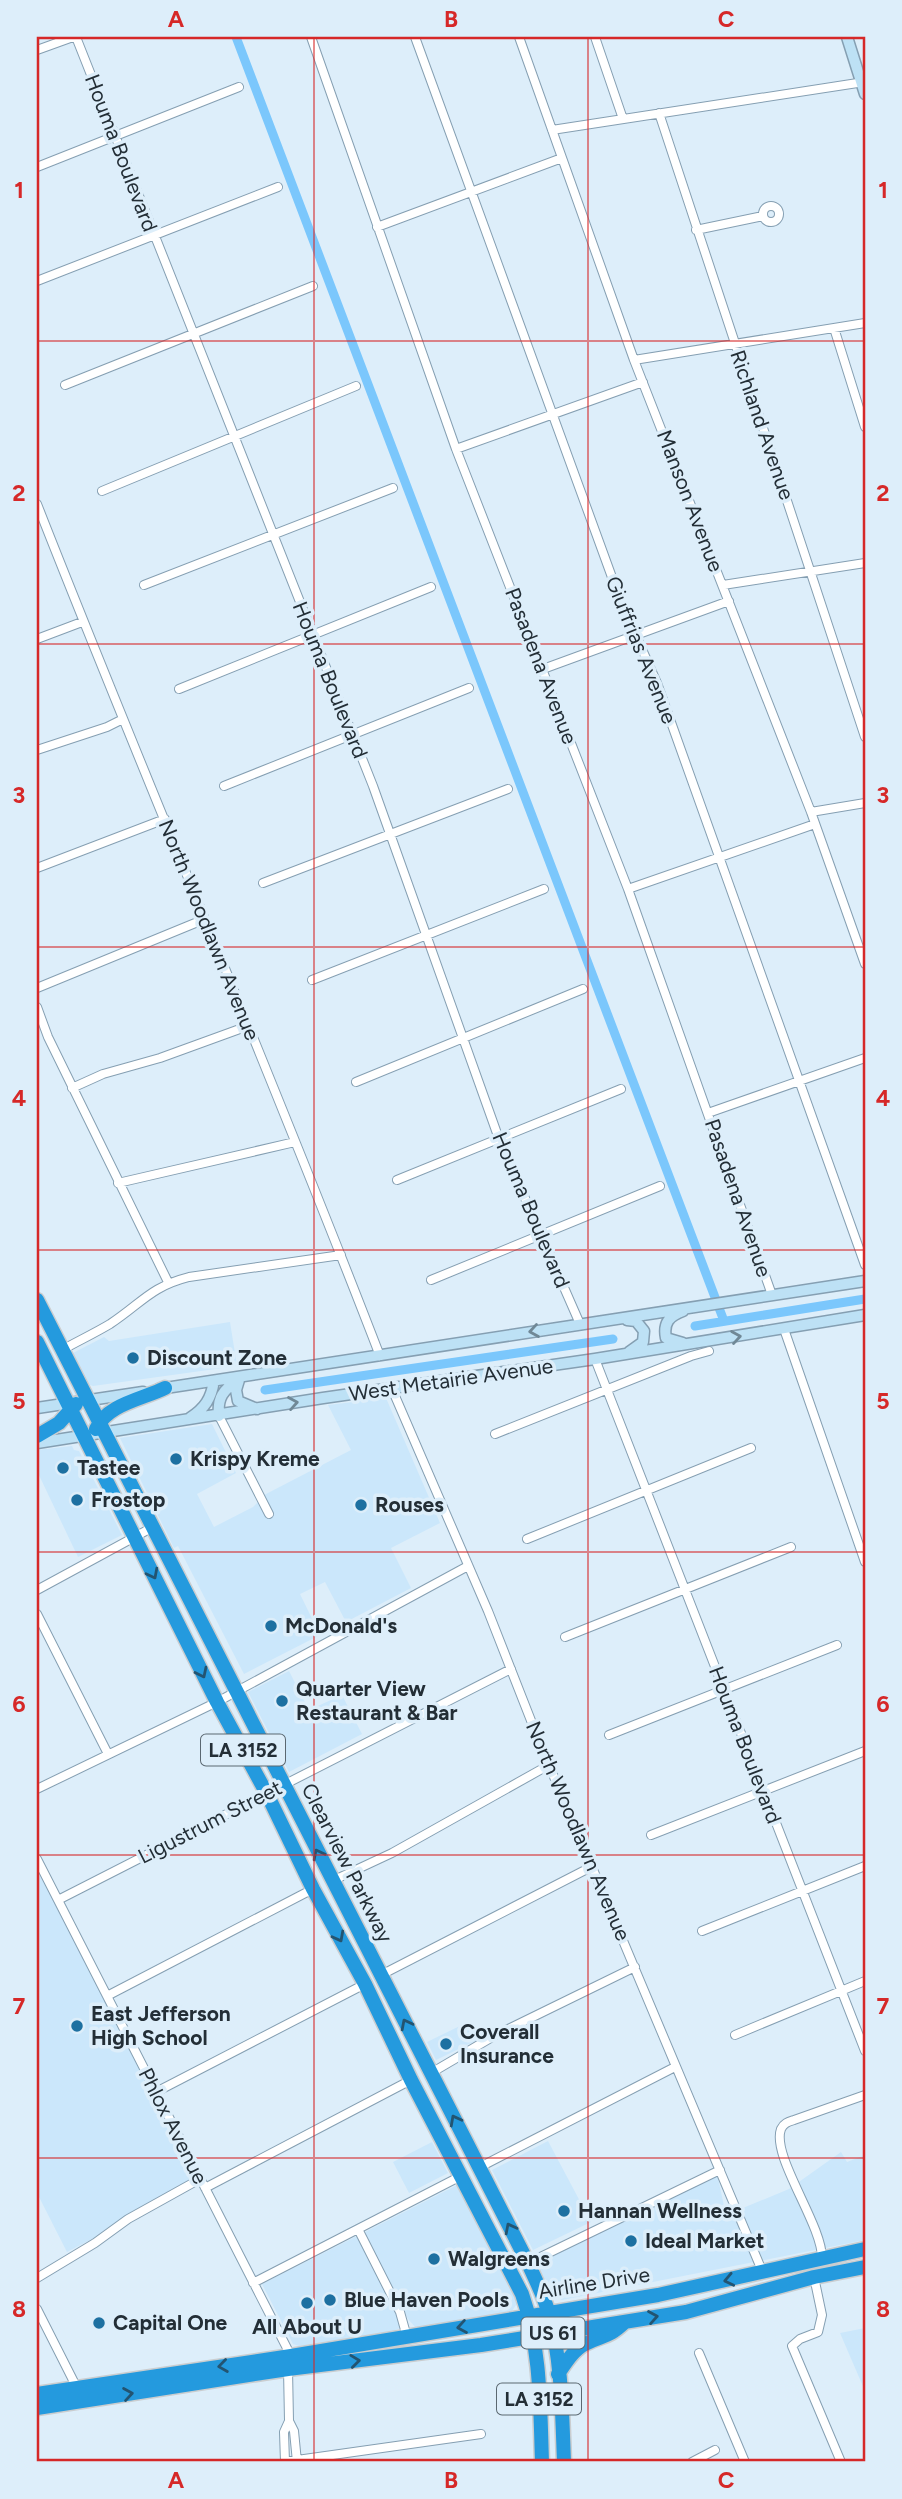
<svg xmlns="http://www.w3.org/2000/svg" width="902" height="2499" font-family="Figtree,sans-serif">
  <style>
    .built { fill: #cbe7fb }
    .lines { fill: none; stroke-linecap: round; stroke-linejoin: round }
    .canal { stroke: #7bc7fc; stroke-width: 9 }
    .street-casing { stroke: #859fb2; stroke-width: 10 }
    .secondary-casing { stroke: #859fb2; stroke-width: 13 }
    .highway-casing { stroke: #cacdcf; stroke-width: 17 }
    .street { stroke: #fff; stroke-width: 8 }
    .secondary { stroke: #bde1f5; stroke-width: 10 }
    .highway { stroke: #249ade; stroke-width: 14 }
    .oneway { stroke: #708896 }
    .oneway2 { stroke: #235471 }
    .grid { fill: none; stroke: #d62828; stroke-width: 2; stroke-opacity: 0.55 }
    .poi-dot { fill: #1d70a1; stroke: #ddeefa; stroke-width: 2.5 }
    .labels { text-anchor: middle; stroke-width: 7; stroke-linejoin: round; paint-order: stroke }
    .shield { fill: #ddeefa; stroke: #5b6871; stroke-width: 2 }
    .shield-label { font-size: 19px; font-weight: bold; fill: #232e36 }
    .street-label { font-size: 21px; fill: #232e36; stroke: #ddeefa }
    .poi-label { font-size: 21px; font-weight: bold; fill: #232e36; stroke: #ddeefa; text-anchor: start }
    .neatline { fill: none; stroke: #d62828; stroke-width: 2.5 }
    .grid-label { font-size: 23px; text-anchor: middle; font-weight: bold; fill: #d62828 }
  </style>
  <rect width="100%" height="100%" fill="#ddeefa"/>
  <path class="built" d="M230 1322 237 1366 93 1386 90 1385 73 1353 104 1337 109 1341Z
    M386 1398 440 1523 391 1548 411 1588 346 1622 325 1582 300 1594 320 1635 244 1674 178 1546 174 1548 120 1438 212 1424 236 1473 197 1494 214 1527 253 1507 266 1494 351 1450 328 1405Z
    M72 1446 74 1450 79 1451 122 1535 78 1557 37 1471V1450Z
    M289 1671 309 1710 342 1695 362 1734 289 1772 248 1692Z
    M37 1867 197 2184 67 2252 37 2193Z
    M468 2022 477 2040 436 2060 427 2042Z
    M548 2141 591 2222 533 2250 492 2170Z
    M432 2142 448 2173 409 2193 393 2162Z
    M841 2152 847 2162 865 2155V2240L562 2300 552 2295 537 2263 712 2175 718 2178 726 2215 789 2189Z
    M457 2185 518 2302 512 2311 416 2328 408 2319 365 2232Z
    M357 2236 401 2321 400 2328 393 2331 299 2346 293 2344 262 2284Z
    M865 2328V2391L840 2333Z"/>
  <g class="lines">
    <path class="canal" d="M236 37 724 1321
      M695 1326 865 1299
      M265 1390 613 1339"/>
    <g class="street-casing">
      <path id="street" d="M76 37 373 786 499 1139 580 1324
        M311 37 456 449 628 889 772 1295
        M415 37 621 602 657 683 865 1265
        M519 37 634 360 811 812 865 964
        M595 37 623 119
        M37 50 73 37
        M659 113 865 737
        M552 130 864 82
        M37 167 239 87
        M763 214a8 8 0 1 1 16 0a8 8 0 1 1-16 0Z
        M377 227 562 158
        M696 230 763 216
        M37 281 278 187
        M834 328 865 427
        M634 360 865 323
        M65 385 313 286
        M456 449 643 382
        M102 491 356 386
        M37 504C149 789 270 1070 380 1356
        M144 585 393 488
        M723 585 865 563
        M37 639 82 622
        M543 669 729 601
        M179 689 431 587
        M37 750 107 727 123 719
        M224 786 469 688
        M811 812 865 803
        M37 868 165 819
        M263 883 508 789
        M628 889 815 824
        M312 980 544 889
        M37 988 205 919
        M37 1007 48 1037 168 1282
        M356 1082 583 989
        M72 1088 103 1074 160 1058 248 1026
        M708 1113 865 1058
        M397 1180 621 1089
        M118 1183 295 1142
        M431 1280 660 1186
        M784 1329 865 1562
        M62 1350C78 1341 95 1333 110 1324 142 1303 150 1287 189 1277L341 1255
        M595 1359 865 2051
        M392 1389 488 1611 541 1746 763 2273
        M219 1416 269 1514
        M495 1434 691 1356 709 1351
        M527 1539 751 1448
        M37 1590 153 1527
        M37 1614 108 1754
        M565 1637 791 1547
        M609 1735 837 1645
        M37 1789 217 1702 468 1566
        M651 1835 865 1751
        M37 1859 291 2356 288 2369 289 2421 284 2432 285 2462
        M332 1881 392 1853 549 1765
        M58 1900 511 1669
        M702 1931 865 1866
        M381 1975 593 1866
        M107 1996 313 1889
        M735 2035 865 1981
        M431 2073 494 2036 635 1967
        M156 2092 365 1984
        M480 2167 675 2067
        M205 2188 411 2080
        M358 2229 400 2312 407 2337
        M822 2258C822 2224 771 2156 781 2129 784 2123 788 2122 794 2120L865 2095
        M528 2263 720 2170
        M814 2277 822 2315 818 2332 800 2339 792 2346 841 2462
        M37 2278 95 2243 128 2219 200 2179
        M253 2283 461 2176
        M37 2309 77 2388
        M699 2353 745 2462
        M289 2421 294 2431 297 2462
        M283 2462 481 2434
        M692 2462 715 2450"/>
    </g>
    <g class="secondary-casing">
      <path id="secondary" d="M847 37 865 94
        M683 1311C669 1316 663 1323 666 1338L683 1343
        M627 1320 636 1321 644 1331 643 1342 629 1352
        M239 1380 236 1390 238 1401 257 1409
        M159 1389 865 1281
        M37 1408 143 1392
        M219 1416C217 1398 223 1390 238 1380
        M190 1418C205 1408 211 1399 214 1381
        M37 1443 323 1398 595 1359 865 1315"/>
    </g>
    <g class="highway-casing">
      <path id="highway" d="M37 1300 528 2263C535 2279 544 2296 549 2314 562 2361 562 2414 564 2462
        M37 1342 217 1702 267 1794 313 1889 365 1984 411 2080 522 2294C541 2348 540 2406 542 2462
        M96 1429C107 1404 143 1399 165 1388
        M37 1436 59 1423 76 1404
        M558 2374C565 2364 573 2350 585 2344 604 2334 607 2339 625 2322
        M37 2394 291 2356 658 2295 865 2249
        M37 2408 288 2369 481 2345 686 2312 814 2277 865 2267"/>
    </g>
    <use href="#street" class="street"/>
    <use href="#secondary" class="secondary"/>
    <use href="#highway" class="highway"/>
  </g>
  <defs><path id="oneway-chevron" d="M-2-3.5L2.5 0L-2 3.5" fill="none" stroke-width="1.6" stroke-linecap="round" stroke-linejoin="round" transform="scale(1.75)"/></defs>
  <g class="oneway">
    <use href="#oneway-chevron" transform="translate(534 1331) rotate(171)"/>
    <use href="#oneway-chevron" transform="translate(736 1337) rotate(-9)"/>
    <use href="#oneway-chevron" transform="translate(293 1403) rotate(-10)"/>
  </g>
  <g class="oneway2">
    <use href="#oneway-chevron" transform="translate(153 1574) rotate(63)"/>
    <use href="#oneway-chevron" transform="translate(202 1673) rotate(64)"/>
    <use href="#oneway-chevron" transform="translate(318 1854) rotate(-117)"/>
    <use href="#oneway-chevron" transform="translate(339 1937) rotate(62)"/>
    <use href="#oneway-chevron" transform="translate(406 2024) rotate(-117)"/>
    <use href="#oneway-chevron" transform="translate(455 2120) rotate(-118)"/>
    <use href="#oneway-chevron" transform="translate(510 2228) rotate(-117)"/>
    <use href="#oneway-chevron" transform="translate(729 2280) rotate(168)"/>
    <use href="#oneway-chevron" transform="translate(653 2317) rotate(-10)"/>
    <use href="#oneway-chevron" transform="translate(462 2327) rotate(170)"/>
    <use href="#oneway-chevron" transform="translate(355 2361) rotate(-7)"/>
    <use href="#oneway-chevron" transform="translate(223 2366) rotate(172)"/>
    <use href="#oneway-chevron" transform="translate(128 2394) rotate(-9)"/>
  </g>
  <path class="grid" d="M314 37V2462M588 37V2462M37 341H865M37 644H865M37 947H865M37 1250H865M37 1552H865M37 1855H865M37 2158H865"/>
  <g class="poi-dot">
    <circle cx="133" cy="1358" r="7"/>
    <circle cx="176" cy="1459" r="7"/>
    <circle cx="63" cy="1468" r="7"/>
    <circle cx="77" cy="1500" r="7"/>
    <circle cx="361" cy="1505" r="7"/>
    <circle cx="271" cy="1626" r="7"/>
    <circle cx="282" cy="1701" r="7"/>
    <circle cx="77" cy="2026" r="7"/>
    <circle cx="446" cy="2044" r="7"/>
    <circle cx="564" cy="2211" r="7"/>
    <circle cx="631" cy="2241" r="7"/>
    <circle cx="434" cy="2259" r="7"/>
    <circle cx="330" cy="2300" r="7"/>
    <circle cx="307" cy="2303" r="7"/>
    <circle cx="99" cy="2323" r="7"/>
  </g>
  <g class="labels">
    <g class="shield">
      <rect x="201" y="1734.5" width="84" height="31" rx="5"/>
      <rect x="521.5" y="2317.5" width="63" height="31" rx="5"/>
      <rect x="497" y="2383.5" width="84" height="31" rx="5"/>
    </g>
    <g class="shield-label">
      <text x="243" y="1757">LA 3152</text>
      <text x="553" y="2340">US 61</text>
      <text x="539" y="2406">LA 3152</text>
    </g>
    <g class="street-label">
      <text transform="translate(121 153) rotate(69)" y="7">Houma Boulevard</text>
      <text transform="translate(762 425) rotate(71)" y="7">Richland Avenue</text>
      <text transform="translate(690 501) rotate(69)" y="7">Manson Avenue</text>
      <text transform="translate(641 650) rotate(68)" y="7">Giuffrias Avenue</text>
      <text transform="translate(541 666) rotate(69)" y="7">Pasadena Avenue</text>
      <text transform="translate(330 680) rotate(68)" y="7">Houma Boulevard</text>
      <text transform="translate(209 930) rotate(68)" y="7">North Woodlawn Avenue</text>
      <text transform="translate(738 1198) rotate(71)" y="7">Pasadena Avenue</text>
      <text transform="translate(531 1210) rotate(67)" y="7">Houma Boulevard</text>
      <text transform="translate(451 1380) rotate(-8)" y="7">West Metairie Avenue</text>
      <text transform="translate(745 1745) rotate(69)" y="7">Houma Boulevard</text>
      <text transform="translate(210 1822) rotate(-27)" y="7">Ligustrum Street</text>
      <text transform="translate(578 1831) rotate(67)" y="7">North Woodlawn Avenue</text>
      <text transform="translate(347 1863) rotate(63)" y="7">Clearview Parkway</text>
      <text transform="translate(173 2126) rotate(63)" y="7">Phlox Avenue</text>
      <text transform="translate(594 2283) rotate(-9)" y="7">Airline Drive</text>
    </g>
    <g class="poi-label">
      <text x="147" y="1365">Discount Zone</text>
      <text x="190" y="1466">Krispy Kreme</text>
      <text x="77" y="1475">Tastee</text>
      <text x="91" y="1507">Frostop</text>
      <text x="375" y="1512">Rouses</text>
      <text x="285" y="1633">McDonald's</text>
      <text x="296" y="1696">Quarter View<tspan x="296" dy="24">Restaurant &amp; Bar</tspan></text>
      <text x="91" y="2021">East Jefferson<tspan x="91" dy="24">High School</tspan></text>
      <text x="460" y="2039">Coverall<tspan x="460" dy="24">Insurance</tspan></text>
      <text x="578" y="2218">Hannan Wellness</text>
      <text x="645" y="2248">Ideal Market</text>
      <text x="448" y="2266">Walgreens</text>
      <text x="344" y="2307">Blue Haven Pools</text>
      <text x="113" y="2330">Capital One</text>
      <text x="307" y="2334" text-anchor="middle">All About U</text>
    </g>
  </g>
  <rect width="902" height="2499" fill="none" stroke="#ddeefa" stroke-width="77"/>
  <rect x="38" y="38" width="826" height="2422" class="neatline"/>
  <g class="grid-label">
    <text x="176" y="27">A</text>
    <text x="451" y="27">B</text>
    <text x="726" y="27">C</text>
    <text x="19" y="198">1</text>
    <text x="883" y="198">1</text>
    <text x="19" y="501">2</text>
    <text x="883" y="501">2</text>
    <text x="19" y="803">3</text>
    <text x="883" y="803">3</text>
    <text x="19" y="1106">4</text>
    <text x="883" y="1106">4</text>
    <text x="19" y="1409">5</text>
    <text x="883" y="1409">5</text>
    <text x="19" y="1712">6</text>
    <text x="883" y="1712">6</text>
    <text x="19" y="2014">7</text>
    <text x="883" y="2014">7</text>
    <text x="19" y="2317">8</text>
    <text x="883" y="2317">8</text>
    <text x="176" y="2488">A</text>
    <text x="451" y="2488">B</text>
    <text x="726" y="2488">C</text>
  </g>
</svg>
